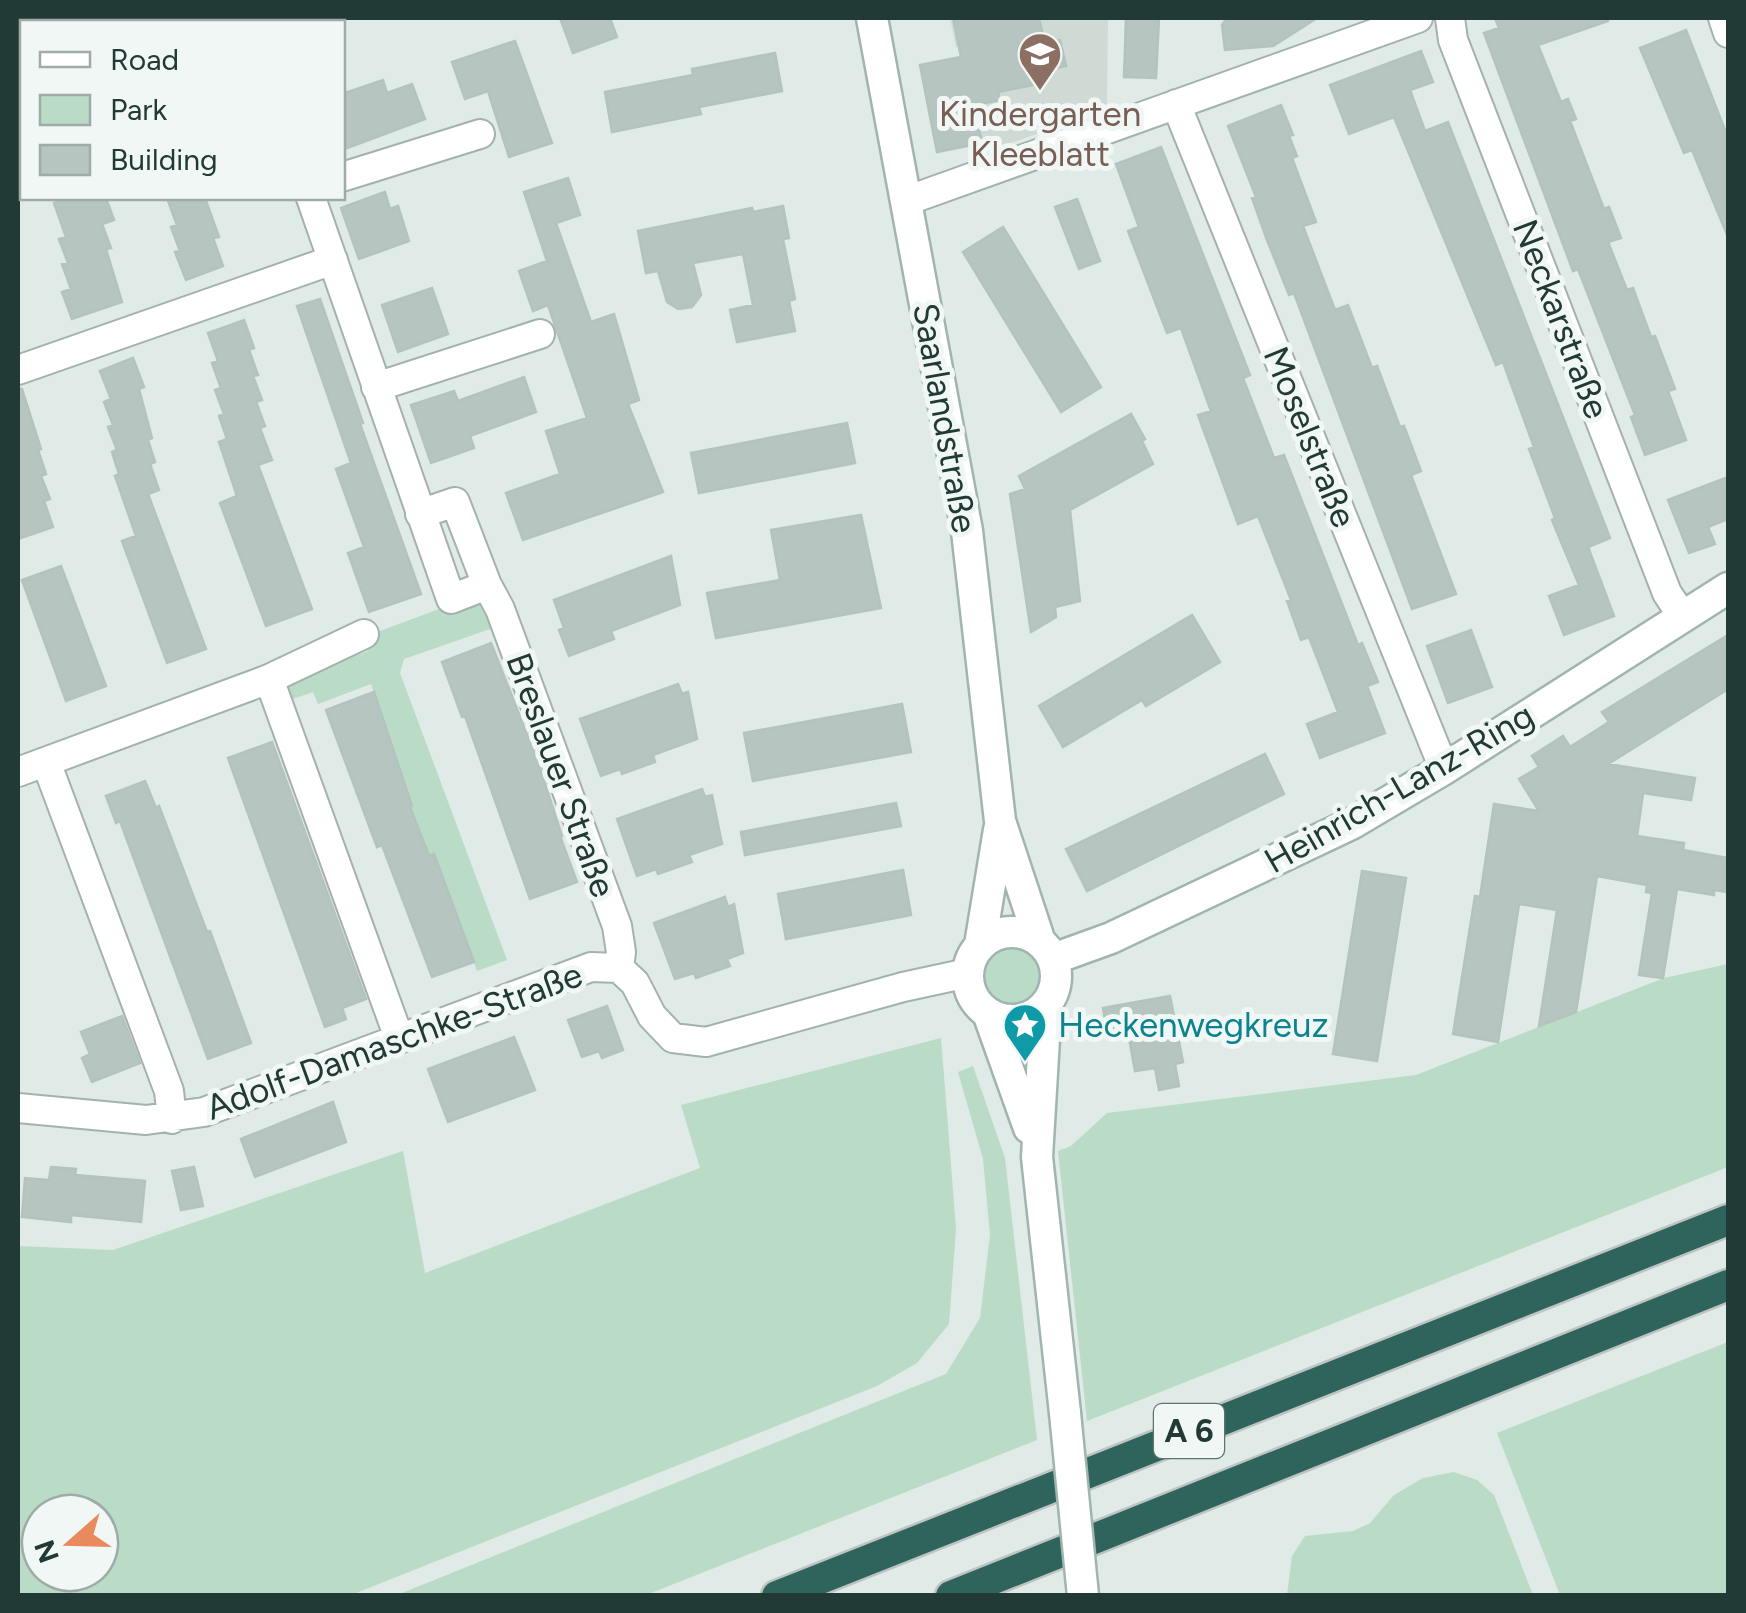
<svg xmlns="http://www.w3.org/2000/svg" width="1746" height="1613" font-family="Figtree,sans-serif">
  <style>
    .built { fill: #cfdad5 }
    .green { fill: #badbc5; fill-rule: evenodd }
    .building { fill: #b6c5c0; stroke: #b3c3be; stroke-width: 2.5 }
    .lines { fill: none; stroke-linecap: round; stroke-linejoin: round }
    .street-casing { stroke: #a3b2ad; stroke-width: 32 }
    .secondary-casing { stroke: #a0b5af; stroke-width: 35 }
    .highway-casing { stroke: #bdc4c2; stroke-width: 35 }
    .street { stroke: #fff; stroke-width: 28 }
    .secondary { stroke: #fff; stroke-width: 30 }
    .highway { stroke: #2f645d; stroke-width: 30 }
    .secondary-bridge-casing { stroke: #a0b5af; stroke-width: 35; stroke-linecap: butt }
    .secondary-bridge { stroke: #fff; stroke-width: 30 }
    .labels { text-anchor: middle; stroke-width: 10; stroke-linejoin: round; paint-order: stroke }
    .shield { fill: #f0f7f4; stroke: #60736e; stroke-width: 2.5 }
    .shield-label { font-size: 32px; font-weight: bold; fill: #223a35 }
    .education-label { font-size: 35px; fill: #785e54; stroke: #f0f7f4 }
    .street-label { font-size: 35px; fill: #223a35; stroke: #f0f7f4 }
    .culture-label { font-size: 35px; fill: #0d838f; stroke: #f0f7f4; text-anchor: start }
  </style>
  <rect width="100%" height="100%" fill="#e0eae6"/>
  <path class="built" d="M950 18H1108L1107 109 983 153 969 80 968 45 956 47Z"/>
  <path class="green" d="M466 599C485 599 487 612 493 628L404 659 400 673 507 960 477 971 434 855 428 856 410 807 412 806 371 684 318 704 313 692 290 700 289 687 296 678 368 651 364 637Z
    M982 976a30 30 0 1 1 60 0a30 30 0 1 1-60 0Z
    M1728 964V1167L1087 1421 1058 1151 1071 1146 1107 1113 1416 1075 1664 978Z
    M941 1038 956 1229 949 1324 917 1363 877 1386 351 1595H18V1246L113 1250 403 1151 425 1273 700 1168 681 1105ZM40 1513H100V1573H40Z
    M973 1066 1005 1158 1037 1440 646 1595H397L946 1374 980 1318 990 1235 983 1159 958 1072Z
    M1728 1342V1595H1560L1497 1433Z
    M1454 1472 1477 1480 1494 1495 1533 1595H1287L1292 1556 1305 1536 1353 1531 1370 1523 1394 1495 1423 1478Z"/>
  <path class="building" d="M560 18H610L617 37 573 53Z
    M953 18H1039L1045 44 1060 40 1066 66 1031 73 1033 85 998 92 1000 100 974 105 982 143 937 152 920 65 961 57Z
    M1126 18H1159L1156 78 1124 77Z
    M1227 18H1317L1273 46 1225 50 1222 25Z
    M1495 18H1607L1608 21 1538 45 1561 102 1568 99 1576 119 1570 121 1604 209 1609 207 1621 238 1608 242 1627 290 1633 288 1651 337 1655 336 1675 389 1668 391 1686 440 1645 455 1631 417 1635 415 1578 269 1573 271 1484 33 1499 28Z
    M1686 30 1728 138V237L1692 150 1684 153 1640 48Z
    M515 41 552 143 509 157 488 91 465 99 452 62Z
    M1421 51 1433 82 1410 90 1425 131 1448 122 1610 538 1588 547 1614 616 1564 635 1549 596 1579 585 1552 520 1555 518 1529 449 1534 447 1503 362 1496 365 1394 117 1349 134 1330 85Z
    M775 53 782 91 699 107 701 114 612 132 605 92 693 75 692 69Z
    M383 80 387 93 412 84 425 119 342 150V94Z
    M1281 105 1293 135 1289 136 1297 156 1292 158 1316 222 1303 226 1335 310 1348 305 1372 368 1377 366 1400 427 1404 426 1421 471 1411 475 1456 594 1412 609 1294 293 1289 295 1267 240 1252 198 1256 197 1228 126Z
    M1161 147 1250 375 1243 378 1274 458 1284 455 1358 645 1362 643 1378 682 1367 686 1385 733 1320 758 1307 724 1338 712 1309 637 1301 640 1287 601 1291 600 1258 516 1238 524 1198 415 1211 411 1181 328 1167 333 1128 231 1139 227 1116 164Z
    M568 178 580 215 556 223 591 322 614 314 639 400 628 404 663 492 523 540 506 493 560 474 546 431 587 418 548 305 533 311 519 271 547 261 524 192Z
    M385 192 390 209 398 206 409 241 359 259 341 208Z
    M69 198H106L114 220 102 224 111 248 106 249 122 302 72 319 62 292 71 289 62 264 68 263 59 239 66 237 54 203Z
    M167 198H205L219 237 213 238 223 266 186 280 175 252 180 251 171 227 177 225Z
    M1077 199 1100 261 1079 269 1055 207Z
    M783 206 789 238 783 239 795 299 789 301 795 331 737 342 730 310 753 305 743 254 693 263 701 295 692 307 678 309 667 302 658 271 646 273 638 231 752 208 753 212Z
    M1003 227 1101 387 1061 412 963 252Z
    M432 288 448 334 398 352 382 305Z
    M320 299 363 423 360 424 421 594 369 612 348 553 364 547 336 469 351 463 297 306Z
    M244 320 254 348 249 350 258 375 253 376 262 400 256 402 265 426 260 428 272 460 258 465 312 609 266 626 220 503 237 496 219 442 227 439 219 416 224 414 215 390 221 388 212 363 218 361 208 333Z
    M133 358 144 387 139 389 152 438 148 440 155 462 150 464 159 490 148 494 206 649 167 663 122 541 136 536 115 476 119 474 112 452 117 450 108 427 113 425 104 402 111 399 100 371Z
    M524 377 536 412 470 436 474 448 431 463 411 405 454 391 458 401Z
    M18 389H22L41 449 38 450 46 474 41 476 50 499 44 501 53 527 18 539Z
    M1131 414 1145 439 1142 441 1153 464 1070 510 1080 601 1055 607 1056 617 1031 632 1010 494 1025 489 1019 476Z
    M847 423 855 463 699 493 691 453Z
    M1728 477V519L1708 527 1715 544 1689 553 1668 500Z
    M861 515 881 608 716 638 707 593 780 580 771 530Z
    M671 556 680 605 611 631 614 639 569 656 559 630 564 628 554 600Z
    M61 566 106 686 66 701 22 580Z
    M1192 615 1220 662 1146 706 1142 700 1063 747 1039 706Z
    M1471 630 1492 687 1448 703 1427 646Z
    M1728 635V689L1608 764 1695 778 1691 800 1643 793 1637 836 1684 843 1683 850 1728 858V892L1714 890V895L1677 889 1663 978 1639 975 1652 893 1646 892 1647 885 1597 876 1576 1012 1539 1026 1557 910 1519 904 1498 1042 1453 1034 1475 896 1480 897 1494 804 1539 811 1519 779 1539 767 1532 756 1563 736 1570 747 1609 722 1602 712Z
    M491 643 539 765 562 836H560L577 882 530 899 465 716 462 717 442 662Z
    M678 684 682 694 688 692 697 739 653 755 655 762 622 774 620 769 601 776 580 719Z
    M374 692 412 806 410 807 429 856 434 854 474 962 432 977 382 845 377 847 326 710Z
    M902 704 911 752 753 781 744 733Z
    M272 742 366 999 342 1008 346 1019 325 1027 228 758Z
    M1265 754 1284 794 1087 891 1066 849Z
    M145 781 156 808 159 806 207 932 210 931 251 1043 208 1059 120 821 116 823 106 796Z
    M702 789 705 797 712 795 722 844 689 855 692 862 658 874 656 869 637 876 617 819Z
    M896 803 901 826 745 855 741 832Z
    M903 870 911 915 786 939 778 894Z
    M1362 871 1406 878 1377 1061 1333 1054Z
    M725 897 728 907 734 904 743 953 727 959 730 966 696 978 694 973 675 979 654 923Z
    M1170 996 1183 1062 1175 1064 1179 1086 1159 1090 1155 1068 1135 1071 1127 1027 1107 1031 1103 1008Z
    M607 1006 623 1050 602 1058 599 1051 582 1057 568 1020Z
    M122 1016 140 1063 92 1082 82 1058 90 1054 81 1032Z
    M514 1037 535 1090 448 1122 428 1069Z
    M333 1102 346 1142 255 1177 241 1139Z
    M51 1167 76 1169 75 1175 145 1181 141 1222 71 1215V1222L22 1217 25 1178 49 1180Z
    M194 1167 203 1206 181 1210 172 1171Z"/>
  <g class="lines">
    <g class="street-casing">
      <path id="street" d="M18 18H20
        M242 18 244 22
        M1450 18 1453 40 1667 593 1683 617
        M1723 18 1728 33
        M1176 104 1444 769
        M342 177 480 134
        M311 198 451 599 487 585
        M906 201 1418 18
        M18 370 333 260
        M376 387 540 334
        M420 514 455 502 487 585 500 609 617 926 621 952 619 968
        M269 679 399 1038
        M46 762 169 1091 172 1119
        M18 772 269 679 364 634
        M18 1108 146 1120 204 1112 591 967 619 968 635 983 652 1016 673 1038 706 1042 903 987 968 973"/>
    </g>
    <g class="secondary-casing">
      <path id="secondary" d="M872 18 967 531 1000 821 1040 942
        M968 976a44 44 0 1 1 88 0a44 44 0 1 1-88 0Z
        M980 945 999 830
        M1053 959 1111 938 1351 824 1444 769 1728 588
        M1046 1005 1037 1157 1065 1413
        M988 1013 1029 1128"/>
    </g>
    <g class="highway-casing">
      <path id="highway" d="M777 1596 1728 1220
        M951 1596 1728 1285"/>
    </g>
    <use href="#street" class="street"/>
    <use href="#secondary" class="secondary"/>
    <use href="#highway" class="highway"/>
    <g class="secondary-bridge-casing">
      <path id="secondary-bridge" d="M1065 1413 1083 1596"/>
    </g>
    <use href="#secondary-bridge" class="secondary-bridge"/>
  </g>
  <defs>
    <g id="school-pin" transform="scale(2.25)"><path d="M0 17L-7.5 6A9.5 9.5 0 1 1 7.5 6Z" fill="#8d6e63" stroke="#f0f7f4"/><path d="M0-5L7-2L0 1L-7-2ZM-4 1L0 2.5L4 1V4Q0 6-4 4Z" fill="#fff"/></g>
    <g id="sight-pin" transform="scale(2.25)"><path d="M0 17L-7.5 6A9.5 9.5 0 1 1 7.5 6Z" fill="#0f9aa8" stroke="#f0f7f4"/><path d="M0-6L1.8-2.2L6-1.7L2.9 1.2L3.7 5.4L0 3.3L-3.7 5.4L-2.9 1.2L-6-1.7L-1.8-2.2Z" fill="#fff"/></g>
  </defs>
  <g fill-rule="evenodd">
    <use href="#school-pin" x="1040" y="54"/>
    <use href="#sight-pin" x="1025" y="1025"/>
  </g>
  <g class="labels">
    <rect class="shield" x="1154" y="1404" width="70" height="54" rx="8"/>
    <g class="shield-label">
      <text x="1189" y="1442">A 6</text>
    </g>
    <g class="education-label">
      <text x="1040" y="126">Kindergarten<tspan x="1040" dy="40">Kleeblatt</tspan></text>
    </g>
    <g class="street-label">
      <text transform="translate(1561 319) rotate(69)" y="12">Neckarstraße</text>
      <text transform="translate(945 418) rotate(80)" y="12">Saarlandstraße</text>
      <text transform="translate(1310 437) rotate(68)" y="12">Moselstraße</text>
      <text transform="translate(561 775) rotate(70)" y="12">Breslauer Straße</text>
      <text transform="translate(1399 788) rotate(-30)" y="12">Heinrich-Lanz-Ring</text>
      <text transform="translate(394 1041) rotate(-20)" y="12">Adolf-Damaschke-Straße</text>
    </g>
    <g class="culture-label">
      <text x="1058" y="1037">Heckenwegkreuz</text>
    </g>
  </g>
  <rect width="1746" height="1613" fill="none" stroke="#223a35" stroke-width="40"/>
  <rect x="20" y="20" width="325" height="180" fill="#f0f7f4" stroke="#9eaba8" stroke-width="2.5"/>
  <rect x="40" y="52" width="50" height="15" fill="#ffffff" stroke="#9eaba8" stroke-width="2.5"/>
  <text x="110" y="70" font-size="30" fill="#223a35">Road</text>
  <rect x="40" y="95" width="50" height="30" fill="#badbc5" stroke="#9eaba8" stroke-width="2.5"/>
  <text x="110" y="120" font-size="30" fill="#223a35">Park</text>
  <rect x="40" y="145" width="50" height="30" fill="#b6c5c0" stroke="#9eaba8" stroke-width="2.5"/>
  <text x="110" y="170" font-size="30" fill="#223a35">Building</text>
  <g transform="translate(70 1543) rotate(250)"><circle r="48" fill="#f0f7f4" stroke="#9eaba8" stroke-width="2.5"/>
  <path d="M0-8L18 38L0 25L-18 38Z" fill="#eb895e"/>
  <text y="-15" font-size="28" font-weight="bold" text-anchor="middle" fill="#223a35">N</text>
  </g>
</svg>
